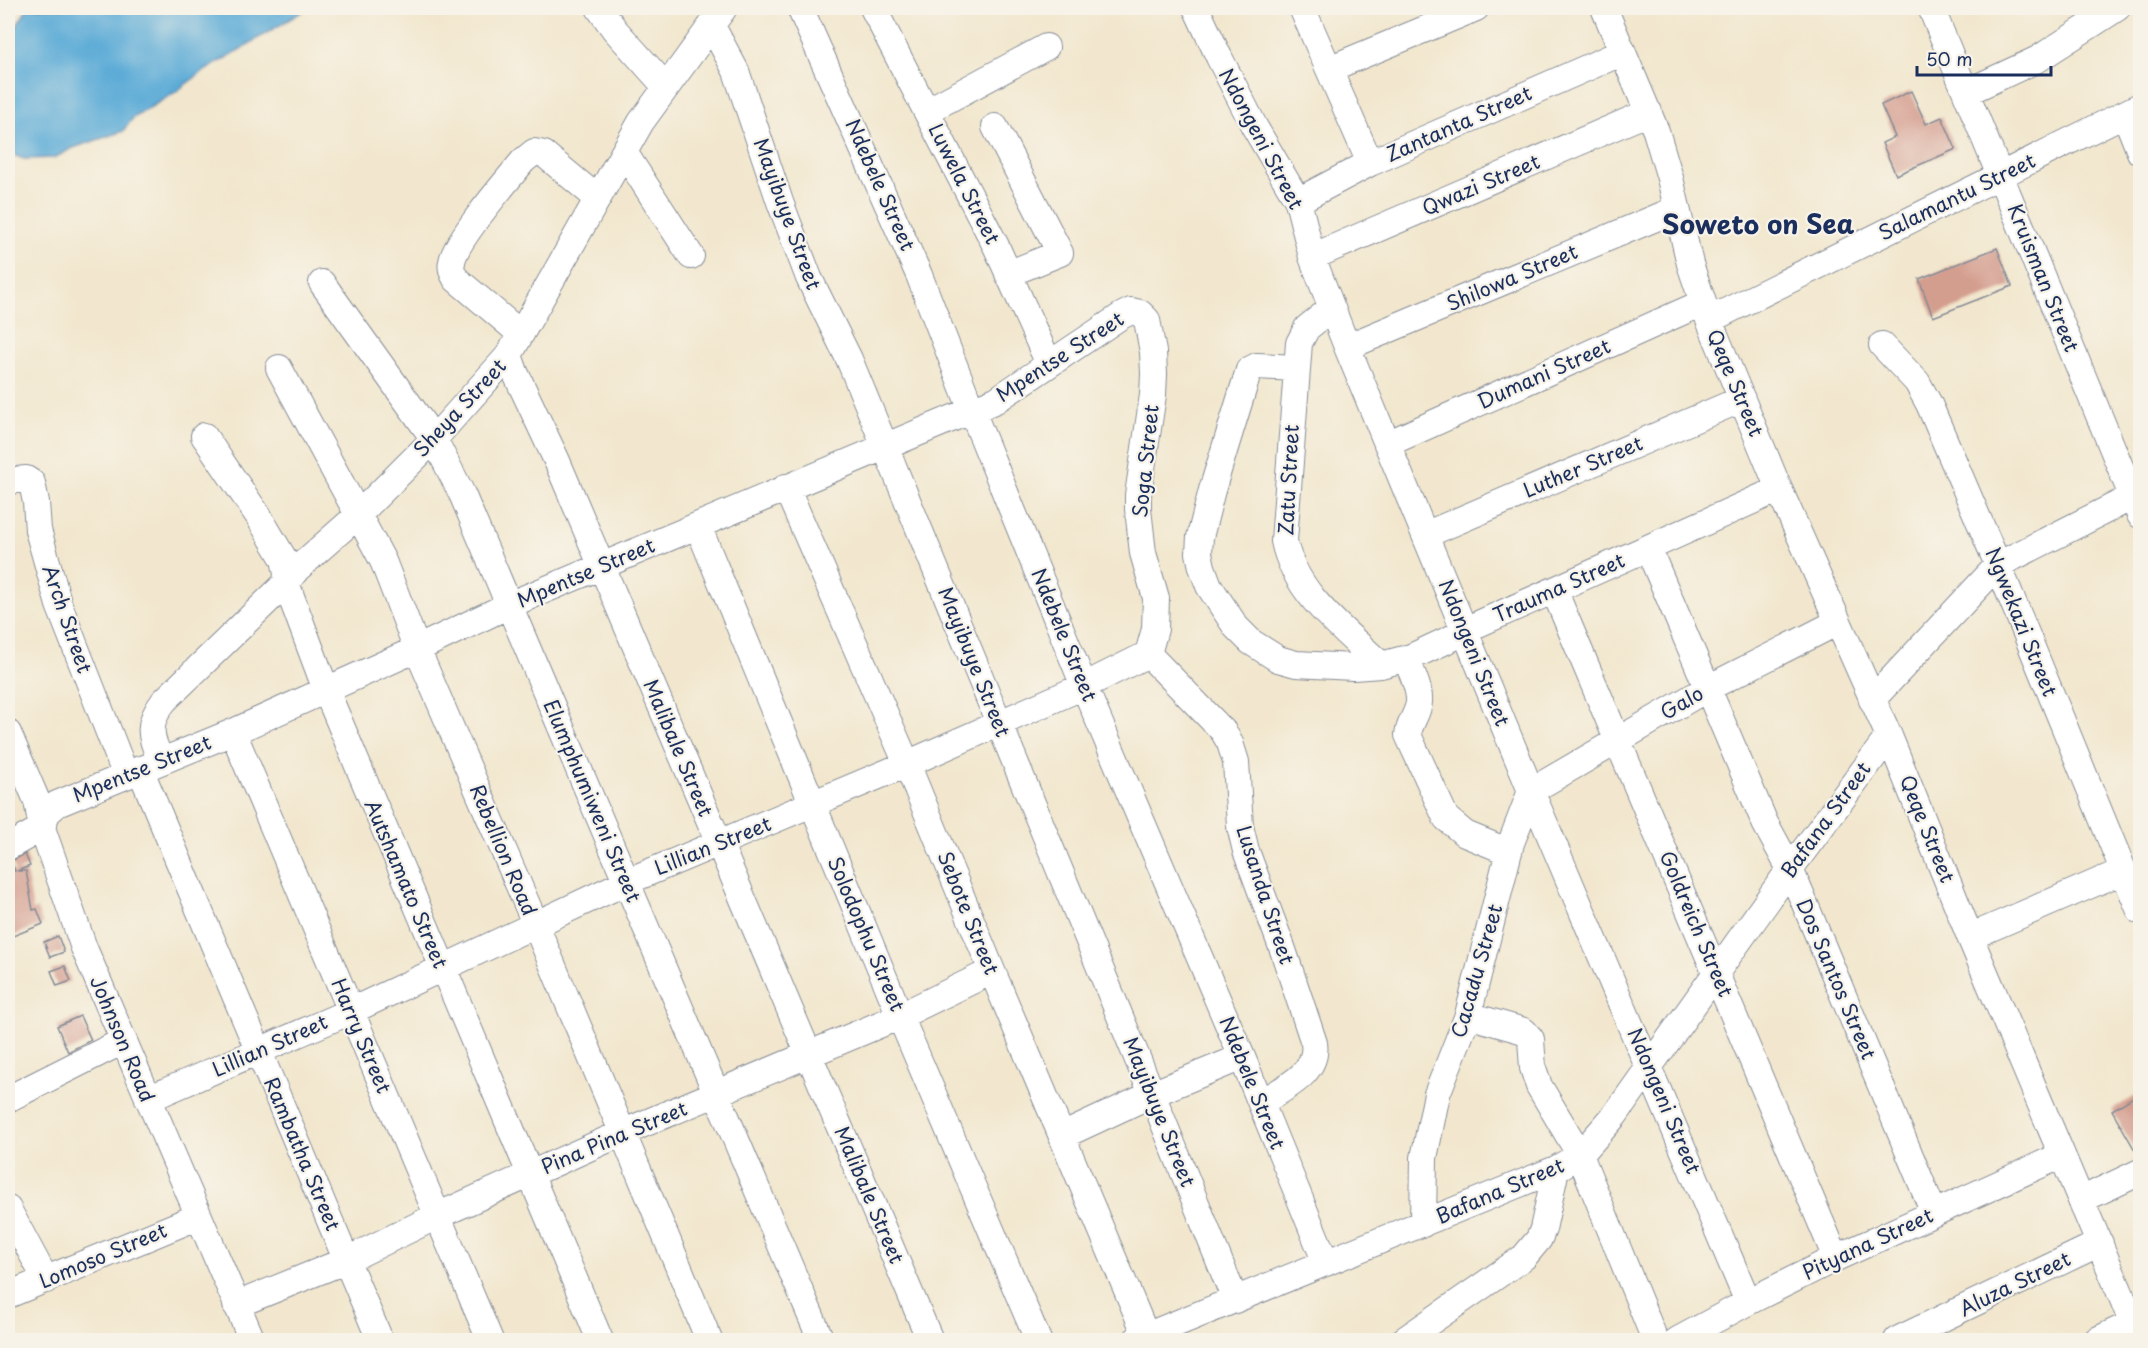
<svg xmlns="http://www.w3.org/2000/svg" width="2148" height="1348" font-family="'Playpen Sans',sans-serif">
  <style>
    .water { fill: #5dacd7; stroke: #3c6e9a; stroke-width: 1.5 }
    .building { fill: #d49e8f }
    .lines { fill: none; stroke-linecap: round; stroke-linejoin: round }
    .minor-casing { stroke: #868b96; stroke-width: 28 }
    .minor { stroke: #fff; stroke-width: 26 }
    .labels { text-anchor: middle; stroke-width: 4.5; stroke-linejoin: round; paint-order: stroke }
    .street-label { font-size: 20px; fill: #1b2f5e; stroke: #f7f3e8 }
    .district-label { font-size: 26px; font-weight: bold; fill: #1b2f5e; stroke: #f7f3e8 }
  </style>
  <rect width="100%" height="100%" fill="#f7f3e8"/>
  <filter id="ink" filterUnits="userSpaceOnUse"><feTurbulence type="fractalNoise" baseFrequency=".0167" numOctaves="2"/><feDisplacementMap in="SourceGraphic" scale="12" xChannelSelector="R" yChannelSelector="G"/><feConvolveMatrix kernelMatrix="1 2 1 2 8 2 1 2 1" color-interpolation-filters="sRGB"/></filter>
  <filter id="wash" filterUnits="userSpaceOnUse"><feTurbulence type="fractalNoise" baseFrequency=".008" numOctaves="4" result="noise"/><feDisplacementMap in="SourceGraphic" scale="24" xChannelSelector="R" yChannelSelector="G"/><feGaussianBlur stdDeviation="1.35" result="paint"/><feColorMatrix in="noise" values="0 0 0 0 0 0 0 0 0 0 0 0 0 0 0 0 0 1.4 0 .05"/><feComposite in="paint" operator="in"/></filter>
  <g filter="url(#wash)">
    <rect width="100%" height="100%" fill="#f2e7ce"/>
    <path class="water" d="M28 8H308L201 73 174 93 133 118 123 131 73 148 54 158 24 159 8 153V39Z"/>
    <g id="blocks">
      <path class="building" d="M1911 91 1926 124 1942 117 1956 149 1896 175 1882 143 1895 137 1881 105Z
        M1997 248 2012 286 1933 317 1919 279Z
        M25 854 30 866 17 871H26L33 910 37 909 43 924 8 938V872L15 871 11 861Z
        M58 936 64 952 50 957 44 942Z
        M65 966 71 981 57 986 51 971Z
        M80 1016 91 1040 68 1052 57 1026Z
        M2140 1093V1157H2139L2112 1110Z"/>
    </g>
  </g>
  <g filter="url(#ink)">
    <use href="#blocks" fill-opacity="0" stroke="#868b96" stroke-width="1.5"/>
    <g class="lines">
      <g class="minor-casing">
        <path id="minor" d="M599 8 615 30 666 87
          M800 8 919 275 972 411 1084 686 1242 1057 1326 1263
          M873 8 996 246 1049 364
          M1196 8 1219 57 1254 126 1298 201 1312 257 1347 347 1531 791 1748 1302
          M1302 8 1370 163
          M1604 8 1656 131 1670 178 1690 264 1709 320 1779 489 1889 736 1970 937 2140 1340
          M1931 8 2140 515
          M712 26 736 71 780 202 809 278 849 359 1152 1094 1235 1300
          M1329 69 1476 8
          M1967 92 2038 59 2117 8
          M927 111 1046 47
          M2125 114 2140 152
          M995 127 1060 253 1008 274
          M624 152 691 256
          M1298 201 1370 163 1623 52
          M1312 257 1649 112
          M322 283 434 439 462 494 821 1340
          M1332 308 1307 328 1299 343 1284 541C1295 594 1344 630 1381 665
          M1709 320 2140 106
          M521 334 456 279C453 274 450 268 452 262 455 240 507 181 523 161L534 152 544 154 597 198
          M1882 345 1917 382 1929 404 1998 565 2140 911
          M1347 347 1677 209
          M509 355 515 372 557 461 930 1340
          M279 368 383 561 417 649 535 923 709 1340
          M1296 368 1257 366 1249 370 1212 490 1200 537 1199 553 1202 567 1209 586 1236 627 1251 642 1278 659 1296 664 1353 667 1381 665 1411 657 1452 638 1465 630 1779 489
          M204 436 259 517 284 559 287 573 286 583 326 690 600 1340
          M1387 444 1702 303
          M8 481 26 479 32 483 36 502 38 530 59 605 126 776
          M786 487 907 764 992 971 1148 1340
          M698 526 900 1016 1038 1340
          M1425 535 1742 399
          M1648 548 1765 823 1790 869 1802 897 1934 1213
          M1554 590 1836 1258
          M1148 654 1223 731 1230 743 1236 762 1240 826 1246 851 1283 950 1314 1043C1319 1074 1283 1088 1261 1103
          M1406 658C1411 671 1420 688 1419 702 1418 714 1409 723 1408 735L1446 818 1465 834 1509 852
          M1872 700 1998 565 2140 493
          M233 732 490 1340
          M8 733 37 801 42 828 84 948 252 1340
          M161 760C149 736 147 723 164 701L286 583 297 569 357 516 434 439 509 355 641 122 724 8
          M140 769 380 1340
          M42 828 47 813 57 804 233 732 417 649 509 605 996 400 1121 316 1131 311 1140 313 1147 320 1153 352 1154 374 1153 395 1138 495V509L1143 553 1156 598 1155 629 1148 654
          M8 847 42 828
          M1970 937 2123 871
          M1468 1015 1524 1031 1531 1039 1533 1068 1539 1086 1580 1155 1655 1340
          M8 1099 123 1041
          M148 1099 351 1011 626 882 907 764 1084 686 1148 654
          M1062 1136 1152 1094 1242 1057
          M2081 1200 2140 1172
          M8 1209 46 1280
          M1423 1224 1424 1158 1437 1094 1468 1015 1511 843 1531 791 1708 688 1838 622
          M8 1295 197 1217
          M236 1305 347 1260 437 1216 622 1133 900 1016 992 971
          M1136 1340 1556 1169 1580 1155 1615 1115 1790 869 1889 736
          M1404 1340 1524 1257 1539 1239 1543 1229 1556 1169
          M1678 1340 1748 1302 1836 1258 2062 1155
          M1897 1340 2100 1243
          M2097 1340 2133 1323"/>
      </g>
      <use href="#minor" class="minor"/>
    </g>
  </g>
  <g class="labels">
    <g class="street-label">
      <text transform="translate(1459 124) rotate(-24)" y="7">Zantanta Street</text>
      <text transform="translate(1261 139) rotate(62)" y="7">Ndongeni Street</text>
      <text transform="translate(964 184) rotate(63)" y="7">Luwela Street</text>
      <text transform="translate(880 185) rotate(66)" y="7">Ndebele Street</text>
      <text transform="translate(1481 185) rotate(-23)" y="7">Qwazi Street</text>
      <text transform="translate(1957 197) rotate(-26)" y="7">Salamantu Street</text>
      <text transform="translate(787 214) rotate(70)" y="7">Mayibuye Street</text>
      <text transform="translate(1512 278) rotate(-23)" y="7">Shilowa Street</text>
      <text transform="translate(2043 278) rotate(68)" y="7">Kruisman Street</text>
      <text transform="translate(1060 357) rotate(-33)" y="7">Mpentse Street</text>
      <text transform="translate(1544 374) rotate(-24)" y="7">Dumani Street</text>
      <text transform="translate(1735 383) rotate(67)" y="7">Qeqe Street</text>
      <text transform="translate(460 408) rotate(-47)" y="7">Sheya Street</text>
      <text transform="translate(1146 461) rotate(-84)" y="7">Soga Street</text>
      <text transform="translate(1583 467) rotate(-23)" y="7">Luther Street</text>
      <text transform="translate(1289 480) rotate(-87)" y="7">Zatu Street</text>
      <text transform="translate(586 573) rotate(-23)" y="7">Mpentse Street</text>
      <text transform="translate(1559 588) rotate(-24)" y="7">Trauma Street</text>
      <text transform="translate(67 619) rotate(71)" y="7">Arch Street</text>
      <text transform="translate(2021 622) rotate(68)" y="7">Ngwekazi Street</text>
      <text transform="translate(1064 635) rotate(68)" y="7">Ndebele Street</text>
      <text transform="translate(1474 653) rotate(68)" y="7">Ndongeni Street</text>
      <text transform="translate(974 662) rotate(68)" y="7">Mayibuye Street</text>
      <text transform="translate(1682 703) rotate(-30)" y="7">Galo</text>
      <text transform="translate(678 748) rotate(67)" y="7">Malibale Street</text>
      <text transform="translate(142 769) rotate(-22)" y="7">Mpentse Street</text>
      <text transform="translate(592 801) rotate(67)" y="7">Elumphumiweni Street</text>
      <text transform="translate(1826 820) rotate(-54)" y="7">Bafana Street</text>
      <text transform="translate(1927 829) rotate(68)" y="7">Qeqe Street</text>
      <text transform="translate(713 846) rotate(-22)" y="7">Lillian Street</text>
      <text transform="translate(503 850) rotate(67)" y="7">Rebellion Road</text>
      <text transform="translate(406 884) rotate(67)" y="7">Autshamato Street</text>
      <text transform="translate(1265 895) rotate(72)" y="7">Lusanda Street</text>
      <text transform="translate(968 913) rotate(68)" y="7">Sebote Street</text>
      <text transform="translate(1696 924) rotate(67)" y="7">Goldreich Street</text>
      <text transform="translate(866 934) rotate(67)" y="7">Solodophu Street</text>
      <text transform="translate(1477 971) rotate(-74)" y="7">Cacadu Street</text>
      <text transform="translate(1836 979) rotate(67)" y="7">Dos Santos Street</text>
      <text transform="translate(361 1036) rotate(67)" y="7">Harry Street</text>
      <text transform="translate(122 1039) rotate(67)" y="7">Johnson Road</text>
      <text transform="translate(270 1046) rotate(-24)" y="7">Lillian Street</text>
      <text transform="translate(1252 1083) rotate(68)" y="7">Ndebele Street</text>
      <text transform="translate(1664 1101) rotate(67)" y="7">Ndongeni Street</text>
      <text transform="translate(1159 1112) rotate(68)" y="7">Mayibuye Street</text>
      <text transform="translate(614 1138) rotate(-23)" y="7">Pina Pina Street</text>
      <text transform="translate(302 1154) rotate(67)" y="7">Rambatha Street</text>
      <text transform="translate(1500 1191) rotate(-23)" y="7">Bafana Street</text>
      <text transform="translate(869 1195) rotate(67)" y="7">Malibale Street</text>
      <text transform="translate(1868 1244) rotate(-25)" y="7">Pityana Street</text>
      <text transform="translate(103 1256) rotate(-23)" y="7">Lomoso Street</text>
      <text transform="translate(2015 1284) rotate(-26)" y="7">Aluza Street</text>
    </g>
    <g class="district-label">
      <text x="1758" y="234">Soweto on Sea</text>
    </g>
  </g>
  <rect width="2148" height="1348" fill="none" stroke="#f7f3e8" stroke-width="30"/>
  <path d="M1917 66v9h134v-9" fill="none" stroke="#1b2f5e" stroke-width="3"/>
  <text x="1926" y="66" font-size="18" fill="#1b2f5e" stroke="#f7f3e8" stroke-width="4.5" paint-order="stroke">50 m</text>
</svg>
